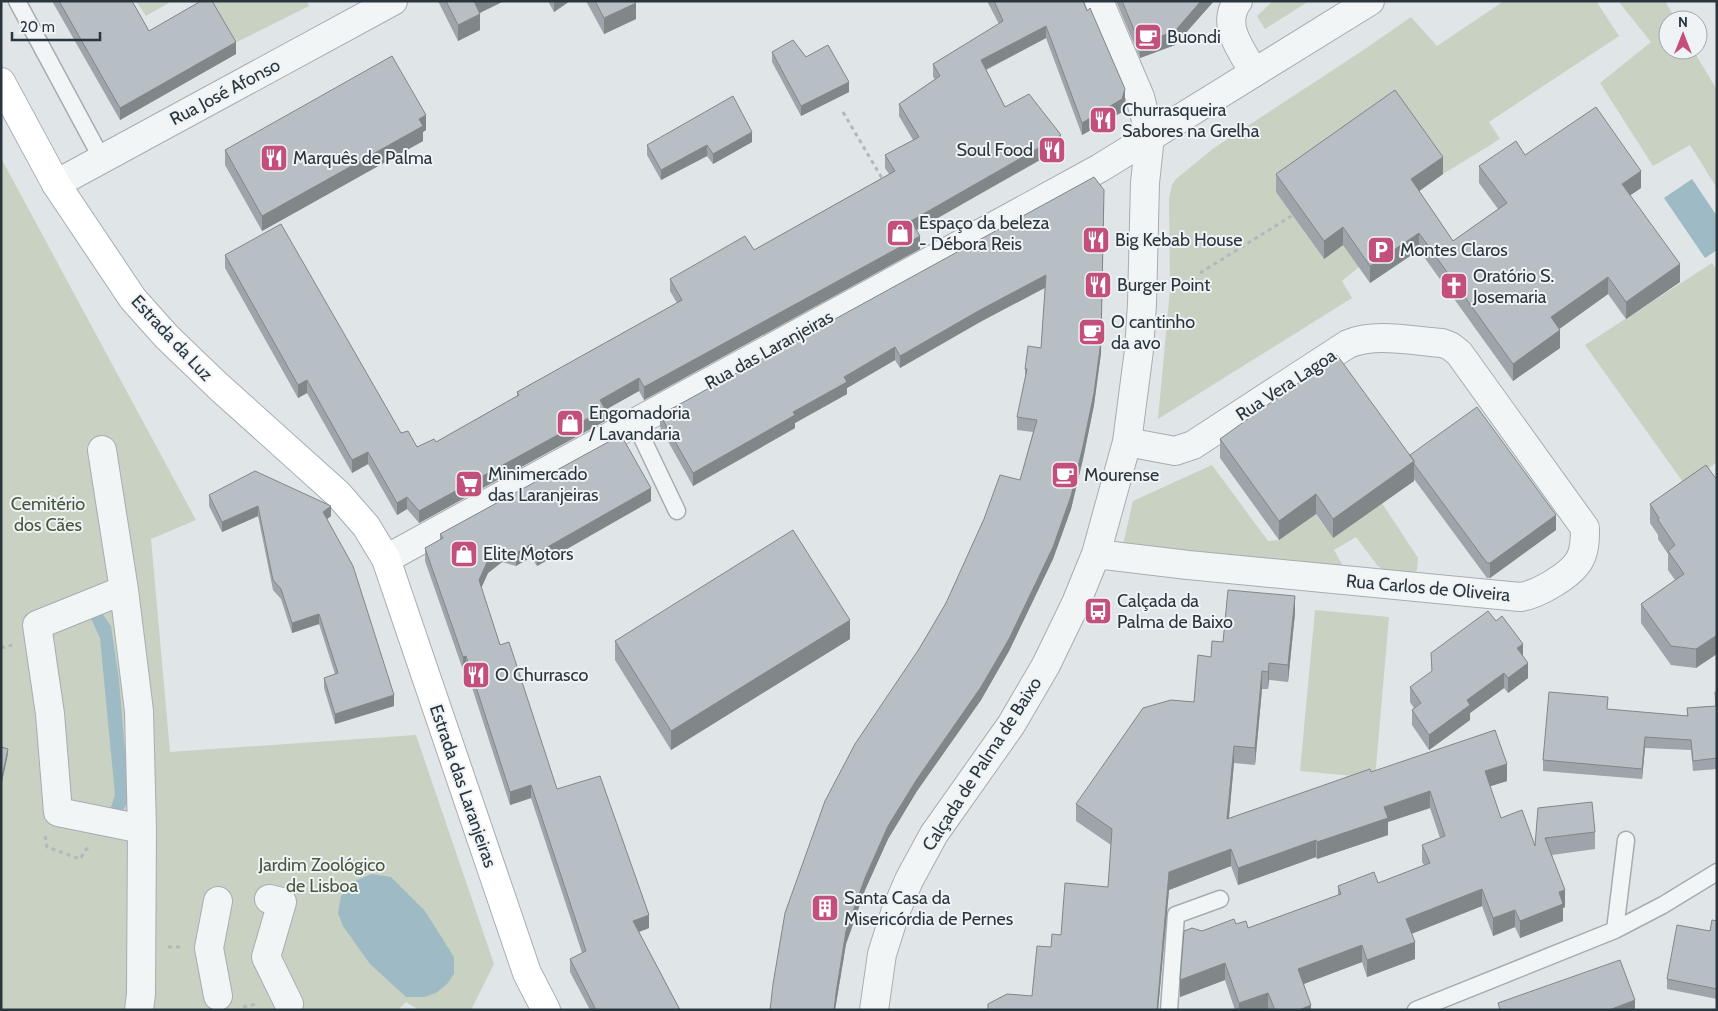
<svg xmlns="http://www.w3.org/2000/svg" width="1718" height="1011" font-family="Cabin,sans-serif">
  <style>
    .green { fill: #c9d1c2 }
    .water { fill: #9ebbc5 }
    .lines { fill: none; stroke-linecap: round; stroke-linejoin: round }
    .lane-casing { stroke: #a6adb2; stroke-width: 19 }
    .street-casing { stroke: #a6adb2; stroke-width: 30 }
    .secondary-casing { stroke: #a6adb2; stroke-width: 30 }
    .path { stroke: #b2b8bb; stroke-width: 3; stroke-dasharray: 4 4; stroke-linecap: butt }
    .lane { stroke: #f2f5f6; stroke-width: 16 }
    .street { stroke: #f2f5f6; stroke-width: 28 }
    .secondary { stroke: #fff; stroke-width: 28 }
    .wall { fill: #9ea4a9 }
    .shaded-wall { fill: #818689 }
    .building { fill: #b8bfc4; stroke: #818689 }
    .labels { text-anchor: middle; stroke-width: 4; stroke-linejoin: round; paint-order: stroke }
    .poi-label { font-size: 18px; fill: #2a363e; stroke: #eff3f6; text-anchor: start }
    .street-label { font-size: 18px; fill: #2a363e; stroke: #eff3f6 }
    .park-label { font-size: 18px; fill: #465839; stroke: #eff3f6 }
  </style>
  <rect width="100%" height="100%" fill="#e0e5e8"/>
  <path class="green" d="M136 1H172L146 16Z
    M210 1H307L309 6 237 42Z
    M1273 1H1309L1265 29 1257 16Z
    M1504 1H1596L1619 36 1489 122 1500 139 1443 174 1395 108 1276 191 1323 258 1344 244 1359 267 1342 281 1352 298 1158 419 1170 290 1169 198 1172 185 1176 179 1214 148 1365 49 1411 17 1437 46Z
    M1618 1H1665L1676 20H1668V50H1693L1717 90V188L1690 145 1653 166 1600 83 1651 42Z
    M1 158 196 520 151 539 170 752 416 735 494 964 471 1010H419L406 1002 398 1010H1Z
    M1712 263 1717 270V462L1685 485 1585 345Z
    M1212 465 1268 541 1279 540 1315 514 1333 538 1382 503 1418 558 1417 570 1410 576 1388 574 1377 565 1356 537 1334 550 1343 566 1122 549 1133 501Z
    M1315 610 1389 617 1375 778 1300 771Z"/>
  <path class="water" d="M1692 179 1717 216V250L1705 258 1664 198Z
    M99 609 111 626 119 680 129 800 122 812 110 810 115 795 100 638 88 612Z
    M372 874 391 877 425 911 454 957V974L447 984 436 993 424 997H406L370 964 343 926 338 913 341 896 357 880Z"/>
  <g class="lines">
    <g class="lane-casing">
      <path id="lane" d="M17 1 102 159
        M635 423 677 511
        M1615 930 1626 840
        M1169 1010 1176 915 1220 899
        M1416 1010 1615 930 1663 905 1717 872"/>
    </g>
    <g class="street-casing">
      <path id="street" d="M1238 1C1220 25 1242 51 1254 72
        M56 184 393 1
        M102 450 124 590 139 711 142 829 141 994 139 1010
        M1096 554 1188 565 1520 597C1537 595 1572 575 1580 559 1585 550 1585 538 1585 528L1459 353 1450 346 1442 343C1413 341 1375 332 1348 344L1193 445 1175 451 1127 442
        M386 559 1100 168 1370 1
        M124 590 37 625 50 714 58 812 142 829
        M269 899 282 902 266 957 289 1004
        M218 996 209 948 218 901
        M874 1010 882 954 895 913 909 880 934 834 1011 725 1046 665 1076 603 1096 554 1127 442 1139 350 1142 304 1145 183 1150 136 1140 97 1099 1"/>
    </g>
    <g class="secondary-casing">
      <path id="secondary" d="M1 82 56 184 133 299 167 337 218 386 338 494 366 526 386 559 527 973 546 1010"/>
    </g>
    <path class="path" d="M843 112 883 180
      M1200 273 1293 215
      M1 648 12 645
      M45 836 47 847 80 859 88 847
      M168 947H182
      M243 1007 256 1004"/>
    <use href="#lane" class="lane"/>
    <use href="#street" class="street"/>
    <use href="#secondary" class="secondary"/>
  </g>
  <path class="wall" d="M52 1H132L149 31 236 54 120 120Z
    M438 1H504L480 13V30L458 41Z
    M548 1H570L554 12Z
    M586 1H635L636 19 604 34Z
    M988 1H1083L1125 101 1122 112 1082 135 1046 38 986 70 1005 107 1061 148 917 230 920 249 644 400 639 391 605 410V421L419 523 407 509 397 515 368 464 352 473 307 393 298 398 225 268V255L401 433 417 447 436 442 517 396V392L677 303 670 291V279L754 250 889 174 885 168V155L913 140 899 116V104L935 79 933 77V64L999 24 988 3Z
    M1116 1H1214L1175 45 1140 58Z
    M772 52 806 57 849 92 801 116 772 62Z
    M426 130 423 132V141L262 231 225 165V150Z
    M752 142 713 164 707 156 661 180 647 155V145Z
    M1525 155 1641 188 1630 195 1680 282 1626 319 1608 294 1559 329 1560 348 1513 381 1419 250 1370 283 1343 245 1324 259 1276 192V174H1443L1419 191 1453 241 1498 209 1479 183V166Z
    M1104 202 1101 353 1094 405 1083 459 1071 509 1053 559 1009 651 981 700 917 791 888 839 865 890 846 944 835 1010H770L919 649 1020 480 1033 432 1017 430V417L1025 381V369L1041 348 1045 288 980 322 900 368 895 360 847 388V394L795 423V428L693 486 660 427V415Z
    M1220 439 1410 455 1556 530 1490 578H1487L1414 479V481L1333 538 1316 514 1279 540 1220 458Z
    M1706 465 1696 668 1671 665 1641 623V604L1675 580 1668 570V554L1658 539V535L1650 523V504Z
    M209 495 331 516 327 519 394 706 335 724 324 688V678L335 674 319 624 292 633 281 599 273 590 258 516 222 532 209 506Z
    M651 501 537 566 531 557 516 566 502 562 488 573 481 588 500 645 557 789 649 928 639 932 680 1010H590L570 972V959L582 953 531 798 510 805 466 669 463 670 425 561V548L440 540V534Z
    M1295 613 1288 682 1269 680 1268 689H1262L1255 765 1234 763 1229 819 1371 772 1507 781 1490 786 1501 818 1535 846 1538 808 1595 832V849L1552 855 1565 907 1563 908V921L1520 938 1515 927 1493 936 1482 906 1411 934 1415 959 1367 977 1362 962 1304 984 1311 1010H1235L1225 980 1180 997 1202 931 1236 924 1248 928 1338 895V886L1378 883 1424 865 1422 862V845L1440 838 1430 808 1388 822V835L1317 859 1316 857 1238 885 1231 866 1169 890 1158 1010H988L1032 996 1051 947 1061 935 1108 887 1111 845 1076 821V804L1194 702 1211 657 1223 642Z
    M850 639 671 750 615 660V641Z
    M1523 656 1528 678 1508 693 1504 688 1470 713V720L1429 750 1412 725V710L1414 708 1410 702V687Z
    M1715 692H1717V769L1693 771 1691 750 1645 748 1642 779 1543 771V760L1687 716V708L1715 706Z
    M1717 921V999L1667 989V979L1710 931Z"/>
  <path class="shaded-wall" d="M473 1H504L473 16Z
    M554 1H570L554 12Z
    M1201 1H1214L1175 45 1140 58V44Z
    M636 3V19L604 34V18Z
    M480 14V30L458 41V25Z
    M1046 26V38L981 72V60Z
    M236 42V54L120 120V108Z
    M849 82V92L801 116V106Z
    M1125 89V101L1122 112 1082 135V123Z
    M426 115V130L423 132V141L262 231V216Z
    M752 132V142L713 164V154Z
    M1061 135V148L911 233V221Z
    M707 145V156L661 180V170Z
    M1443 157V174L1411 197V179Z
    M1641 171V188L1622 201V184Z
    M1104 202 1101 353 1094 405 1083 459 1071 509 1053 559 1009 651 981 700 917 791 888 839 865 890 846 944 835 1010H834L836 993 846 931 865 878 888 826 1053 547Z
    M1343 227V245L1324 259V241Z
    M1419 233V250L1370 283V266Z
    M920 236V249L644 400V387Z
    M1680 264V282L1626 319V302Z
    M1046 275V287L980 322 900 368V356L980 310Z
    M1608 277V294L1551 335V317Z
    M1560 330V348L1513 381V364Z
    M895 347V360L847 388V394L795 423V428L693 486V473L793 412 844 377Z
    M639 378V391L605 410V421L419 523V511L600 400Z
    M307 380V393L298 398V385Z
    M368 452V464L352 473V460Z
    M1414 461V481L1333 538V519Z
    M651 488V501L537 566V553Z
    M1316 494V514L1279 540V521Z
    M407 497V509L397 515V503Z
    M258 506V516L222 532V522Z
    M331 506V516L323 522V512Z
    M1556 515V530L1490 578V563Z
    M531 544V557L516 566V553Z
    M502 549V562L488 573 479 593V580L488 560Z
    M1295 596V613L1288 682V665Z
    M319 614V624L292 633V623Z
    M850 620V639L671 750V731Z
    M1717 635V654L1696 668V649Z
    M1523 644V659L1517 648Z
    M466 656V669L463 670V657Z
    M1269 663V680L1268 689V672Z
    M1528 663V678L1508 693V678Z
    M1262 671V689L1255 765V748Z
    M1504 673V688L1470 713V720L1429 750V735L1467 700Z
    M394 695V706L335 724V714Z
    M1645 737V748L1642 779V769Z
    M1234 746V763L1227 836V819Z
    M8 749V754L2 782V777Z
    M1507 764V781L1485 788V771Z
    M531 785V798L510 805V792Z
    M1430 791V808L1388 822V835L1317 859V842L1384 807Z
    M1316 840V857L1238 885V868Z
    M1231 849V866L1169 890 1158 1010H1157L1169 872Z
    M1482 889V906L1406 936V919Z
    M1565 890V907L1563 908V921L1520 938V921L1559 892Z
    M1515 910V927L1493 936V918Z
    M649 915V928L633 934V921Z
    M1415 942V959L1367 977V960Z
    M1362 945V962L1298 986V969Z
    M1225 963V980L1180 997V980Z
    M1268 993V1010H1239V1003Z
    M1635 1000V1010H1609Z
    M1311 1005V1010H1299Z"/>
  <path class="building" d="M59 1H132L149 31 201 1H212L236 42 120 108Z
    M446 1H474L480 14 458 25Z
    M595 1H635L636 3 604 18Z
    M994 1H1083L1087 11 1090 8 1125 89 1122 99 1082 123 1046 26 981 60 1005 107 1029 94 1061 135 911 221 920 236 644 387 639 378 600 400 605 409 419 511 407 497 397 503 368 452 352 460 307 380 298 385 225 255 281 224 401 433 408 431 417 447 434 439 436 442 519 395 517 392 682 300 670 279 745 236 754 250 895 171 885 155 919 137 899 104 940 76 933 64 1003 21Z
    M1122 1H1201L1175 31 1140 44Z
    M793 40 806 57 828 45 849 82 801 106 772 52Z
    M392 56 426 115 419 119 423 126 262 216 225 150Z
    M1395 90 1443 157 1411 179 1453 241 1507 203 1479 166 1516 141 1525 155 1596 107 1641 171 1622 184 1680 264 1626 302 1608 277 1551 317 1560 330 1513 364 1419 233 1370 266 1343 227 1324 241 1276 174Z
    M733 96 752 132 713 154 707 145 661 170 647 145Z
    M1094 177 1104 190 1101 341 1094 393 1083 446 1071 496 1053 547 1009 639 981 687 917 779 888 826 865 878 846 931 836 993 834 1010H770L773 984 785 913 825 801 855 744 919 649 946 603 984 519 1000 475 1020 480 1037 420 1017 417 1027 369H1025L1028 346 1041 348 1046 275 980 310 900 356 895 347 844 377 847 382 793 412 795 415 693 473 660 415Z
    M1337 355 1414 461 1333 519 1316 494 1279 521 1220 439Z
    M1477 407 1556 515 1490 563H1487L1414 464V461L1410 455Z
    M621 435 651 488 537 553 531 544 516 553 502 549 488 560 479 580 500 645 509 642 557 789 600 776 649 915 633 921 680 1010H596L570 959 586 951 531 785 510 792 466 656 463 657 425 548 443 538 440 534Z
    M1706 465 1717 480V635L1696 649 1671 646 1641 604 1684 574 1668 551 1675 545 1658 520 1659 518 1650 504Z
    M255 471 331 506 323 512 353 566 394 695 335 714 324 678 338 673 319 614 292 623 281 589 273 580 258 506 222 522 209 495Z
    M793 530 850 620 671 731 615 641Z
    M1228 590 1295 596 1288 665 1269 663 1268 672 1262 671 1255 748 1234 746 1227 819 1370 769 1371 772 1495 730 1507 764 1485 771 1501 818 1522 810 1535 846 1538 808 1592 802 1595 832 1545 838 1565 890 1559 892 1563 904 1520 921 1515 910 1493 918 1482 889 1406 919 1415 942 1367 960 1362 945 1298 969 1311 1005 1299 1010H1275L1268 993 1239 1003 1225 963 1180 980 1184 931 1192 928 1202 931 1234 919 1236 924 1246 921 1248 928 1341 894 1338 886 1374 872 1378 883 1430 863 1422 845 1445 836 1430 791 1384 807 1388 818 1317 842 1316 840 1238 868 1231 849 1169 872 1157 1010H988V1004L1007 994 1032 996 1037 946 1051 947 1052 934 1061 935 1065 883 1108 887 1112 829 1076 804 1143 708 1171 700 1194 702 1198 655 1211 657 1212 641 1223 642Z
    M1488 611 1496 621 1502 616 1523 644 1517 648 1528 663 1508 678 1504 673 1467 700 1470 705 1429 735 1412 710 1421 703 1410 687 1432 671 1431 653Z
    M1549 692 1608 697 1607 709 1688 716 1687 708 1716 706 1715 692H1717V758L1693 761 1691 740 1645 737 1642 769 1543 760Z
    M1 747 8 749 2 777 1 776Z
    M1712 920 1717 921V989L1667 979 1677 925 1710 931Z
    M1620 960 1635 1000 1609 1010H1500L1498 1003Z"/>
  <defs>
    <g id="cafe-square" transform="scale(1.4375)"><rect x="-9" y="-9" width="18" height="18" rx="4" fill="#c34f7d" stroke="#eff3f6"/><path d="M-5.5-4.5H6V0H3Q3 3.5 0 3.5H-2.5Q-5.5 3.5-5.5 0ZM3-3.2v2h1.7v-2ZM-6 4.5H4V6H-6Z" fill="#fff"/></g>
    <g id="restaurant-square" transform="scale(1.4375)"><rect x="-9" y="-9" width="18" height="18" rx="4" fill="#c34f7d" stroke="#eff3f6"/><path d="M-5-6h1v4h1v-4h1v4h1v-4h1v5L-1.5 .5V6h-2V.5L-5-1ZM5-6V6H3V1.5H1.5Q1.5-4 5-6Z" fill="#fff"/></g>
    <g id="shop-square" transform="scale(1.4375)"><rect x="-9" y="-9" width="18" height="18" rx="4" fill="#c34f7d" stroke="#eff3f6"/><path d="M-5-2.5h2.3a2.7 3.5 0 0 1 5.4 0H5L5.5 6h-11ZM-1.5-2.5h3a1.5 2.3 0 0 0-3 0Z" fill="#fff"/></g>
    <g id="parking-square" transform="scale(1.4375)"><rect x="-9" y="-9" width="18" height="18" rx="4" fill="#c34f7d" stroke="#eff3f6"/><path d="M-3.5-5.5H1a3.5 3.5 0 0 1 0 7H-1V5.5H-3.5ZM-1-3.4V-.6H.8a1.4 1.4 0 0 0 0-2.8Z" fill="#fff"/></g>
    <g id="church-square" transform="scale(1.4375)"><rect x="-9" y="-9" width="18" height="18" rx="4" fill="#c34f7d" stroke="#eff3f6"/><path d="M-1.2-6h2.4v3.5h3.3v2.4h-3.3V6h-2.4V-.1h-3.3v-2.4h3.3Z" fill="#fff"/></g>
    <g id="supermarket-square" transform="scale(1.4375)"><rect x="-9" y="-9" width="18" height="18" rx="4" fill="#c34f7d" stroke="#eff3f6"/><path d="M-6-5.5h2.5l.6 2H6L4.5 2H-2.5L-4.4-4H-6ZM-1.5 3.2a1.3 1.3 0 1 0 .1 0ZM3 3.2a1.3 1.3 0 1 0 .1 0Z" fill="#fff"/></g>
    <g id="bus-square" transform="scale(1.4375)"><rect x="-9" y="-9" width="18" height="18" rx="4" fill="#c34f7d" stroke="#eff3f6"/><path d="M-5-6H5V4H4V6H2V4H-2V6H-4V4H-5ZM-3.5-4V0h7V-4ZM-3.5 1.2v1.5H-2V1.2ZM2 1.2v1.5H3.5V1.2Z" fill="#fff"/></g>
    <g id="building-square" transform="scale(1.4375)"><rect x="-9" y="-9" width="18" height="18" rx="4" fill="#c34f7d" stroke="#eff3f6"/><path d="M-4-6H4V6H1V3H-1V6H-4ZM-2.5-4.3h1.7v1.8h-1.7ZM.8-4.3h1.7v1.8H.8ZM-2.5-1h1.7V.8h-1.7ZM.8-1h1.7V.8H.8Z" fill="#fff"/></g>
  </defs>
  <g fill-rule="evenodd">
    <use href="#cafe-square" x="1148" y="37"/>
    <use href="#restaurant-square" x="1103" y="120"/>
    <use href="#restaurant-square" x="1052" y="150"/>
    <use href="#restaurant-square" x="274" y="158"/>
    <use href="#shop-square" x="900" y="233"/>
    <use href="#restaurant-square" x="1096" y="240"/>
    <use href="#parking-square" x="1381" y="250"/>
    <use href="#restaurant-square" x="1098" y="285"/>
    <use href="#church-square" x="1454" y="286"/>
    <use href="#cafe-square" x="1092" y="332"/>
    <use href="#shop-square" x="570" y="423"/>
    <use href="#cafe-square" x="1065" y="475"/>
    <use href="#supermarket-square" x="469" y="484"/>
    <use href="#shop-square" x="464" y="554"/>
    <use href="#bus-square" x="1098" y="611"/>
    <use href="#restaurant-square" x="476" y="675"/>
    <use href="#building-square" x="825" y="908"/>
  </g>
  <g class="labels">
    <g class="poi-label">
      <text x="1167" y="43">Buondi</text>
      <text x="1122" y="116">Churrasqueira<tspan x="1122" dy="21">Sabores na Grelha</tspan></text>
      <text x="1033" y="156" text-anchor="end">Soul Food</text>
      <text x="293" y="164">Marquês de Palma</text>
      <text x="919" y="229">Espaço da beleza<tspan x="919" dy="21">- Débora Reis</tspan></text>
      <text x="1115" y="246">Big Kebab House</text>
      <text x="1400" y="256">Montes Claros</text>
      <text x="1473" y="282">Oratório S.<tspan x="1473" dy="21">Josemaria</tspan></text>
      <text x="1117" y="291">Burger Point</text>
      <text x="1111" y="328">O cantinho<tspan x="1111" dy="21">da avo</tspan></text>
      <text x="589" y="419">Engomadoria<tspan x="589" dy="21">/ Lavandaria</tspan></text>
      <text x="488" y="480">Minimercado<tspan x="488" dy="21">das Laranjeiras</tspan></text>
      <text x="1084" y="481">Mourense</text>
      <text x="483" y="560">Elite Motors</text>
      <text x="1117" y="607">Calçada da<tspan x="1117" dy="21">Palma de Baixo</tspan></text>
      <text x="495" y="681">O Churrasco</text>
      <text x="844" y="904">Santa Casa da<tspan x="844" dy="21">Misericórdia de Pernes</tspan></text>
    </g>
    <g class="street-label">
      <text transform="translate(225 92) rotate(-28)" y="6">Rua José Afonso</text>
      <text transform="translate(172 338) rotate(47)" y="6">Estrada da Luz</text>
      <text transform="translate(769 350) rotate(-29)" y="6">Rua das Laranjeiras</text>
      <text transform="translate(1286 385) rotate(-33)" y="6">Rua Vera Lagoa</text>
      <text transform="translate(1428 588) rotate(5)" y="6">Rua Carlos de Oliveira</text>
      <text transform="translate(982 764) rotate(-57)" y="6">Calçada de Palma de Baixo</text>
      <text transform="translate(463 786) rotate(71)" y="6">Estrada das Laranjeiras</text>
    </g>
    <g class="park-label">
      <text x="48" y="510">Cemitério<tspan x="48" dy="21">dos Cães</tspan></text>
      <text x="322" y="871">Jardim Zoológico<tspan x="322" dy="21">de Lisboa</tspan></text>
    </g>
  </g>
  <rect width="1718" height="1011" fill="none" stroke="#2a363e" stroke-width="5"/>
  <g transform="translate(1683 35)"><circle r="24" fill="#eff3f6" stroke="#a0a7ac"/>
  <path d="M0-4L9 19L0 12L-9 19Z" fill="#c34f7d"/>
  <text y="-8" font-size="14" font-weight="bold" text-anchor="middle" fill="#2a363e">N</text>
  </g>
  <path d="M12 32v8h88v-8" fill="none" stroke="#2a363e" stroke-width="2.5"/>
  <text x="20" y="32" font-size="15" fill="#2a363e" stroke="#eff3f6" stroke-width="4" paint-order="stroke">20 m</text>
</svg>
